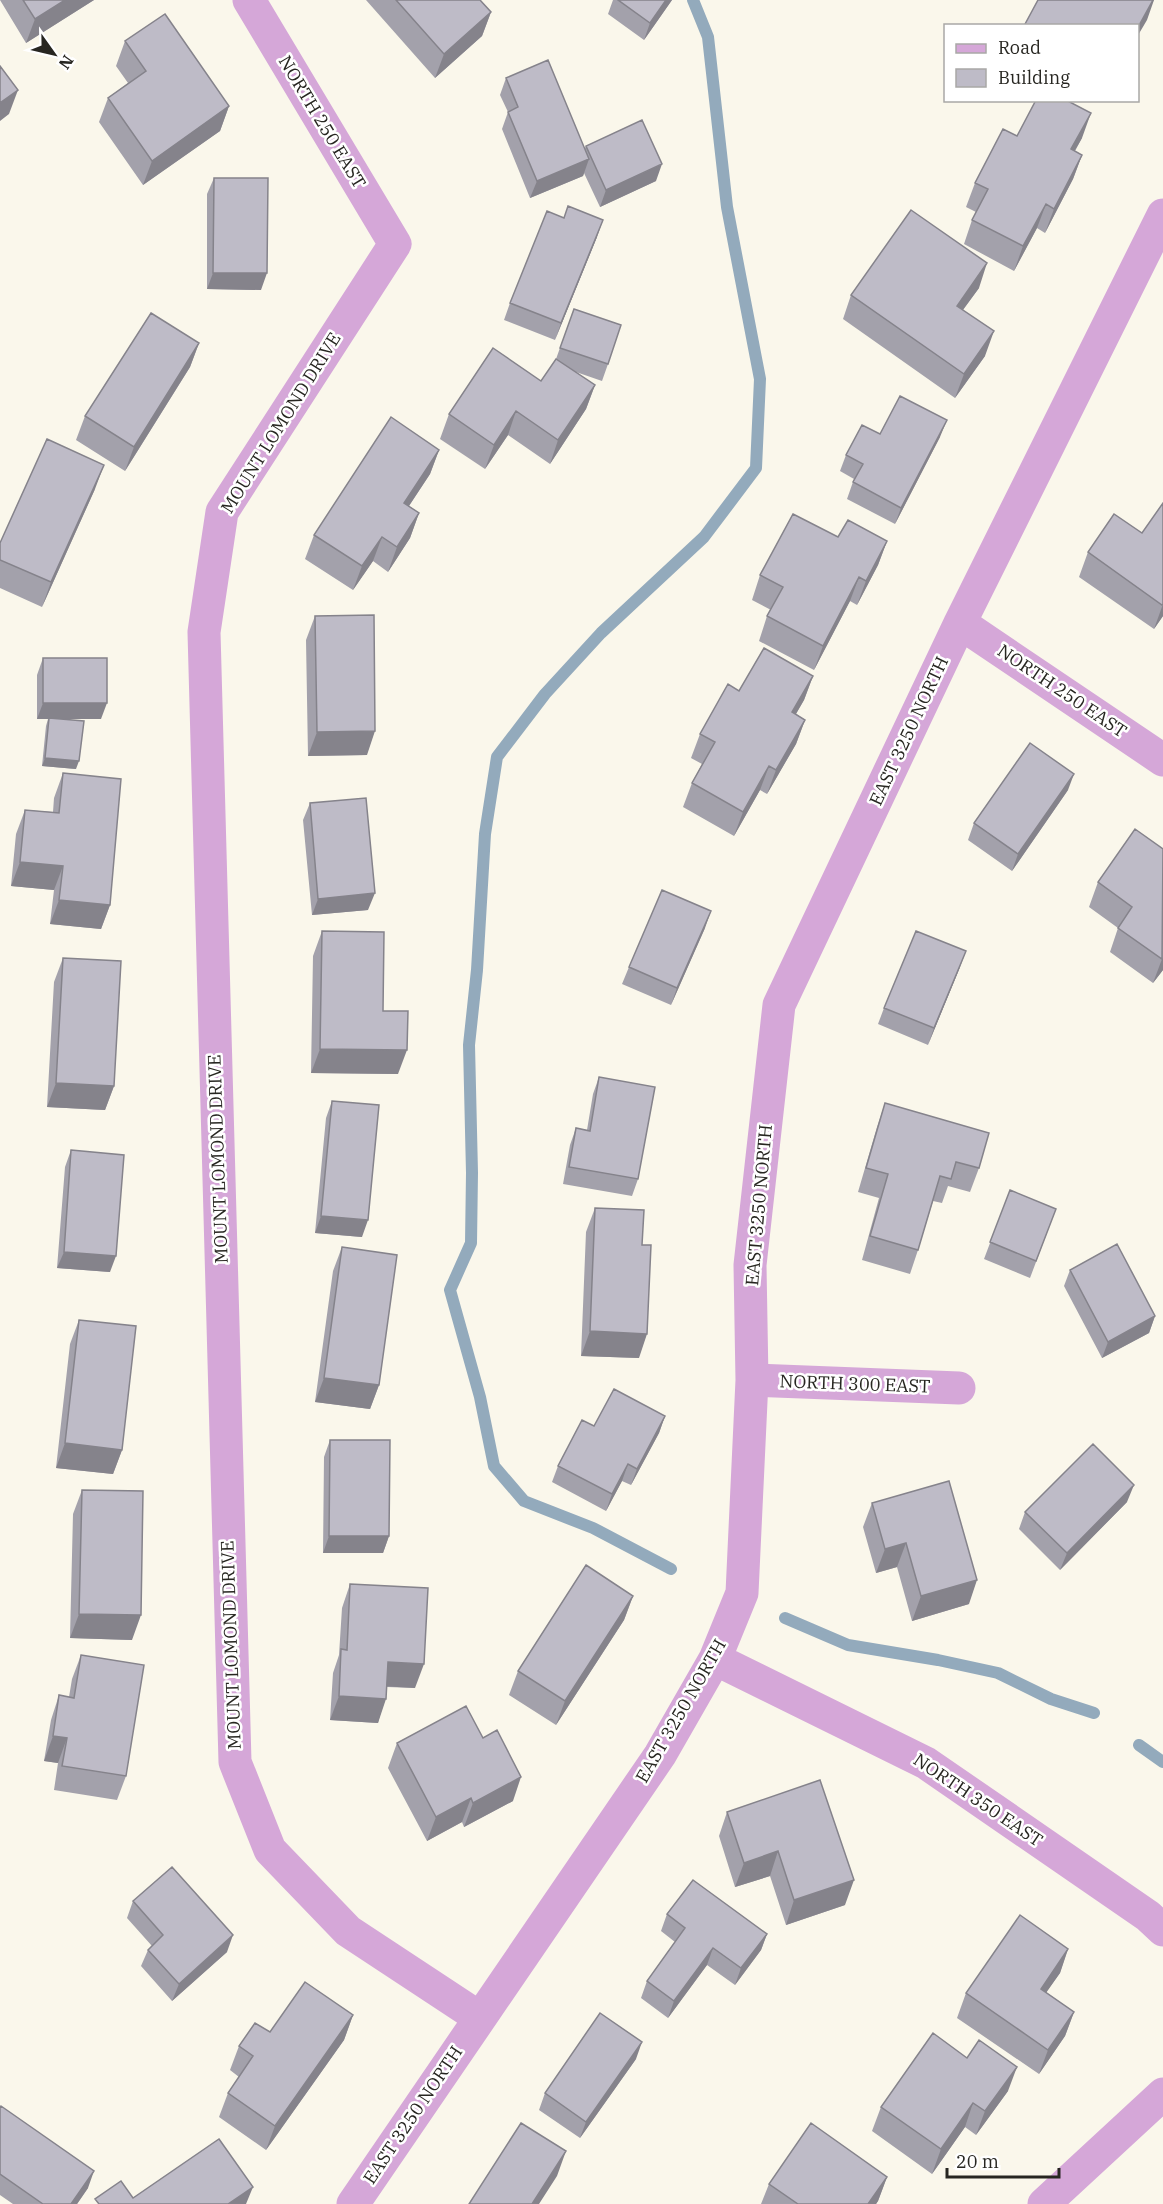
<svg xmlns="http://www.w3.org/2000/svg" width="1163" height="2204" font-family="'IBM Plex Serif',serif">
  <style>
    .lines { fill: none; stroke-linecap: round; stroke-linejoin: round }
    .stream { stroke: #93aabc; stroke-width: 12 }
    .minor { stroke: #d5a7d8; stroke-width: 33 }
    .wall { fill: #a3a1ab }
    .shaded-wall { fill: #85838b }
    .building { fill: #bebbc7; stroke: #85838b; stroke-width: 1.5 }
    .labels { text-anchor: middle; stroke-width: 5; stroke-linejoin: round; paint-order: stroke }
    .street-label { font-size: 18px; fill: #272621; stroke: #fff }
  </style>
  <rect width="100%" height="100%" fill="#faf7eb"/>
  <g class="lines">
    <path class="stream" d="M671 1569 593 1528 524 1501 494 1466 480 1397 450 1290 471 1243 472 1173 469 1045 477 970 485 834 497 757 545 694 601 633 704 537 756 468 760 379 727 207 708 37 693 0
      M785 1618 848 1645 938 1660 998 1673 1051 1699 1094 1713
      M1139 1745 1163 1762"/>
    <path class="minor" d="M249 0 395 244 222 512 204 632 235 1762 270 1850 348 1931 480 2018
      M960 623 1163 760
      M752 1380 959 1388
      M715 1659 926 1763 1148 1916 1163 1930
      M353 2204 660 1755 715 1659 742 1593 752 1380 750 1265 779 1005 960 623 1163 215
      M1044 2204 1163 2094"/>
  </g>
  <path class="wall" d="M0 0H94L26 43Z
    M366 0H480L491 12 482 36 435 78Z
    M613 0H672L644 40 608 14Z
    M125 41 229 106 220 131 143 185 99 122 108 98 128 83 116 66Z
    M506 78 585 148 586 146 656 181 600 207 584 173 583 176 530 198 502 129 508 112 500 95Z
    M1017 136 1082 138 1075 151 1082 155 1073 179 1045 233 1037 228 1014 271 964 244 972 220 976 212 966 207 975 183Z
    M214 178 261 290 207 289V194Z
    M564 218 597 237 555 340 504 320 510 303Z
    M979 288 963 310 985 356 955 398 843 319 851 295Z
    M574 309 608 364 602 381 576 372 595 385 586 409 550 464 508 435 485 469 440 439 449 414 541 381 556 359Z
    M199 343 190 367 125 471 76 440 85 416Z
    M880 434 940 437 895 524 847 499 854 479 840 471 846 455Z
    M439 450 430 474 409 506 419 513 410 538 388 572 373 561 353 590 305 559 314 535Z
    M95 489 42 607 0 588V543Z
    M1163 503V616L1154 629 1079 577 1088 552 1142 533Z
    M838 537 887 541 878 565 857 605 850 601 814 670 759 641 767 616 771 610 752 600 760 575Z
    M315 616 367 755 308 756 306 640Z
    M43 658 101 719H68L76 769 42 766 46 726 48 719H37V675Z
    M813 676 804 700 796 714 805 720 796 744 767 794 760 790 734 836 683 807 692 783 702 764 691 758 700 734 739 691Z
    M63 773 110 905 101 929 50 924 54 890 11 886 16 834 25 810 53 812 54 798Z
    M1068 790 1012 871 968 840 974 823Z
    M310 803 368 910 312 915 303 820Z
    M1163 849V970L1153 983 1110 952 1118 928 1089 907 1098 882Z
    M705 928 671 1005 622 984 629 967Z
    M322 931 383 1011 398 1074 311 1073 313 956Z
    M63 958 114 1086 105 1110 47 1107 54 982Z
    M960 967 928 1045 878 1024 884 1008Z
    M599 1077 638 1179 632 1196 563 1184 570 1145 576 1128 587 1130 593 1094Z
    M332 1101 362 1237 315 1233 326 1118Z
    M885 1103 979 1168 970 1192 948 1186 942 1203 933 1201 918 1250 910 1274 862 1260 879 1198 858 1192 877 1127Z
    M71 1150 110 1272 57 1268 65 1167Z
    M1010 1190 1056 1209 1030 1278 984 1259Z
    M595 1208 642 1245 639 1358 581 1356 586 1232Z
    M342 1247 379 1385 370 1409 315 1402 333 1271Z
    M1070 1270 1155 1316 1149 1333 1102 1358 1064 1286Z
    M79 1320 122 1450 113 1474 56 1468 70 1344Z
    M665 1416 659 1433 631 1485 622 1481 606 1511 552 1482 558 1466 594 1426Z
    M330 1440 389 1536 383 1553H323L324 1457Z
    M82 1490 132 1640 70 1638 73 1514Z
    M1127 1502 1060 1570 1019 1529 1025 1512Z
    M872 1503 969 1604 912 1621 897 1567 876 1573 863 1527Z
    M350 1584 415 1688 387 1687 378 1723 330 1720 333 1673 339 1655 342 1608Z
    M633 1596 624 1620 556 1725 509 1695 518 1671Z
    M81 1655 126 1776 117 1800 54 1790 58 1763 44 1761 51 1720 59 1695 69 1697 72 1679Z
    M397 1743 513 1801 464 1827 462 1822 427 1841 388 1768Z
    M727 1812 845 1905 786 1925 770 1876 735 1887 719 1836Z
    M133 1901 227 1952 172 2001 141 1966 148 1950 152 1946 127 1918Z
    M667 1914 767 1934 761 1950 735 1985 707 1965 668 2018 641 1998 647 1981 675 1942 661 1931Z
    M1068 1949 1060 1973 1046 1992 1074 2012 1065 2036 1039 2074 957 2018 966 1993Z
    M353 2015 344 2040 266 2150 219 2117 228 2093 239 2077 230 2070 239 2046 270 2032Z
    M636 2059 580 2138 539 2110 545 2093Z
    M1008 2091 976 2135 965 2127 932 2174 872 2131 881 2107Z
    M0 2108 88 2188 77 2204H13L0 2195Z
    M887 2177 878 2201 876 2204H761L769 2184Z"/>
  <path class="shaded-wall" d="M65 0H94L26 43 35 19Z
    M666 0H672L644 40 650 23Z
    M1153 0H1154L1147 20 1137 37V29Z
    M491 12 482 36 435 78 444 54Z
    M18 90 9 114 0 121V103Z
    M229 106 220 131 143 185 152 161Z
    M1091 113 1082 138 1062 173 1071 149Z
    M1082 155 1073 179 1045 233 1054 209Z
    M589 159 583 176 530 198 537 181Z
    M662 164 656 181 600 207 606 190Z
    M1046 204 1037 228 1014 271 1023 246Z
    M603 220 597 237 555 340 561 323Z
    M987 263 979 288 948 330 957 306Z
    M213 273H267L261 290 207 289Z
    M994 331 985 356 955 398 964 374Z
    M199 343 190 367 125 471 134 447Z
    M595 385 586 409 550 464 558 440Z
    M516 411 508 435 485 469 494 445Z
    M947 420 940 437 895 524 901 508Z
    M439 450 430 474 395 527 404 503Z
    M104 465 95 489 42 607 51 582Z
    M419 513 410 538 388 572 397 547Z
    M382 537 373 561 353 590 362 566Z
    M887 541 878 565 857 605 866 581Z
    M859 577 850 601 814 670 823 646Z
    M1163 604V616L1154 629Z
    M813 676 804 700 783 736 792 712Z
    M43 703H107L101 719H37Z
    M805 720 796 744 767 794 776 770Z
    M375 731 367 755 308 756 317 732Z
    M45 758 79 761 76 769 42 766Z
    M769 766 760 790 734 836 743 812Z
    M1074 774 1068 790 1012 871 1018 854Z
    M20 862 63 866 54 890 11 886Z
    M375 893 368 910 312 915 318 899Z
    M59 900 110 905 101 929 50 924Z
    M711 911 705 928 671 1005 677 988Z
    M966 951 960 967 928 1045 934 1028Z
    M1163 958V970L1153 983 1162 959Z
    M320 1049 407 1050 398 1074 311 1073Z
    M56 1083 114 1086 105 1110 47 1107Z
    M321 1216 368 1220 362 1237 315 1233Z
    M64 1252 116 1256 110 1272 57 1268Z
    M1155 1316 1149 1333 1102 1358 1108 1342Z
    M590 1331 647 1334 639 1358 581 1356Z
    M324 1378 379 1385 370 1409 315 1402Z
    M665 1416 659 1433 631 1485 637 1469Z
    M65 1443 122 1450 113 1474 56 1468Z
    M628 1464 622 1481 606 1511 612 1494Z
    M1134 1485 1127 1502 1060 1570 1067 1553Z
    M329 1536H389L383 1553H323Z
    M906 1543 897 1567 876 1573 885 1549Z
    M977 1580 969 1604 912 1621 921 1596Z
    M633 1596 624 1620 556 1725 565 1701Z
    M79 1614 141 1615 132 1640 70 1638Z
    M388 1662 424 1664 415 1688 380 1686Z
    M339 1696 386 1699 378 1723 330 1720Z
    M53 1736 67 1738 58 1763 44 1761Z
    M521 1777 513 1801 464 1827 473 1803Z
    M471 1798 462 1822 427 1841 436 1817Z
    M778 1851 770 1876 735 1887 744 1863Z
    M854 1880 845 1905 786 1925 794 1900Z
    M767 1934 761 1950 735 1985 741 1968Z
    M233 1935 227 1952 172 2001 179 1984Z
    M713 1948 707 1965 668 2018 674 2001Z
    M1068 1949 1060 1973 1032 2013 1041 1989Z
    M1074 2012 1065 2036 1039 2074 1048 2050Z
    M353 2015 344 2040 266 2150 275 2126Z
    M642 2042 636 2059 580 2138 586 2122Z
    M1017 2067 1008 2091 976 2135 985 2111Z
    M973 2103 965 2127 932 2174 941 2149Z
    M566 2151 557 2176 539 2204H532Z
    M94 2171 88 2188 77 2204H71Z
    M887 2177 878 2201 876 2204H868Z
    M253 2187 246 2204H228Z"/>
  <path class="building" d="M23 0H65L35 19Z
    M396 0H480L491 12 444 54Z
    M618 0H666L650 23Z
    M1038 0H1153L1137 29V26H1024Z
    M165 14 229 106 152 161 108 98 146 71 125 41Z
    M548 60 589 159 537 181 508 112 518 107 506 78Z
    M0 66 18 90 0 103Z
    M1036 100H1066L1091 113 1071 149 1082 155 1054 209 1046 204 1023 246 972 220 988 189 975 183 1003 129 1017 136Z
    M642 120 662 164 606 190 586 146Z
    M214 178H268L267 273H213Z
    M568 206 603 220 561 323 510 303 547 211 564 218Z
    M911 210 987 263 957 306 994 331 964 374 851 295Z
    M574 309 621 325 608 364 560 348Z
    M151 313 199 343 134 447 85 416Z
    M493 348 541 381 556 359 595 385 558 440 516 411 494 445 449 414Z
    M900 396 947 420 901 508 853 482 863 464 846 455 862 425 880 434Z
    M391 417 439 450 404 503 419 513 397 547 382 537 362 566 314 535Z
    M47 439 104 465 51 582 0 560V543Z
    M1163 503V604L1162 605 1088 552 1114 514 1142 533Z
    M793 514 838 537 848 520 887 541 866 581 859 577 823 646 767 616 783 587 760 575Z
    M374 615 375 731 317 732 315 616Z
    M764 648 813 676 792 712 805 720 776 770 769 766 743 812 692 783 715 742 700 734 728 684 739 691Z
    M43 658H107V703H43Z
    M49 718 84 721 79 761 45 758Z
    M1030 743 1074 774 1018 854 974 823Z
    M63 773 121 779 110 905 59 900 63 866 20 862 25 810 59 813Z
    M366 798 375 893 318 899 310 803Z
    M1135 829 1163 849 1162 959 1118 928 1132 907 1098 882Z
    M662 890 711 911 677 988 629 967Z
    M322 931 384 932 383 1011H408L407 1050 320 1049Z
    M916 931 966 951 934 1028 884 1008Z
    M63 958 121 961 114 1086 56 1083Z
    M599 1077 655 1087 638 1179 569 1167 576 1128 590 1131Z
    M332 1101 379 1105 368 1220 321 1216Z
    M885 1103 989 1133 979 1168 956 1162 951 1179 940 1176 918 1250 870 1236 888 1174 866 1168Z
    M71 1150 124 1155 116 1256 64 1252Z
    M1010 1190 1056 1209 1036 1261 990 1242Z
    M595 1208 644 1210 642 1245H651L647 1334 590 1331Z
    M1117 1244 1155 1316 1108 1342 1070 1270Z
    M342 1247 397 1255 379 1385 324 1378Z
    M79 1320 136 1326 122 1450 65 1443Z
    M614 1389 665 1416 637 1469 628 1464 612 1494 558 1466 582 1420 594 1426Z
    M330 1440H390L389 1536H329Z
    M1093 1444 1134 1485 1067 1553 1025 1512Z
    M949 1481 977 1580 921 1596 906 1543 885 1549 872 1503Z
    M82 1490 143 1491 141 1615 79 1614Z
    M586 1565 633 1596 565 1701 518 1671Z
    M350 1584 428 1588 424 1664 388 1662 386 1699 339 1696 341 1649 347 1650Z
    M81 1655 144 1665 126 1776 62 1766 67 1738 53 1736 59 1695 74 1698Z
    M466 1706 483 1738 497 1730 521 1777 473 1803 471 1798 436 1817 397 1743Z
    M820 1780 854 1880 794 1900 778 1851 744 1863 727 1812Z
    M172 1867 233 1935 179 1984 148 1950 163 1935 133 1901Z
    M693 1880 767 1934 741 1968 713 1948 674 2001 647 1981 685 1928 667 1914Z
    M1020 1915 1068 1949 1041 1989 1074 2012 1048 2050 966 1993Z
    M305 1982 353 2015 275 2126 228 2093 253 2056 239 2046 255 2023 270 2032Z
    M600 2013 642 2042 586 2122 545 2093Z
    M933 2033 967 2058 979 2040 1017 2067 985 2111 973 2103 941 2149 881 2107Z
    M1 2106 94 2171 71 2204H43L0 2174V2108Z
    M521 2123 566 2151 532 2204H469Z
    M811 2123 887 2177 868 2204H798L769 2184Z
    M219 2139 253 2187 228 2204H99L95 2199 121 2181 133 2198Z"/>
  <g class="labels">
    <g class="street-label">
      <text transform="translate(322 122) rotate(59)" y="6">NORTH 250 EAST</text>
      <text transform="translate(281 423) rotate(-58)" y="6">MOUNT LOMOND DRIVE</text>
      <text transform="translate(1062 691) rotate(34)" y="6">NORTH 250 EAST</text>
      <text transform="translate(909 731) rotate(-65)" y="6">EAST 3250 NORTH</text>
      <text transform="translate(218 1159) rotate(-92)" y="6">MOUNT LOMOND DRIVE</text>
      <text transform="translate(759 1205) rotate(-85)" y="6">EAST 3250 NORTH</text>
      <text transform="translate(855 1384) rotate(2)" y="6">NORTH 300 EAST</text>
      <text transform="translate(231 1645) rotate(-92)" y="6">MOUNT LOMOND DRIVE</text>
      <text transform="translate(681 1711) rotate(-60)" y="6">EAST 3250 NORTH</text>
      <text transform="translate(978 1800) rotate(34)" y="6">NORTH 350 EAST</text>
      <text transform="translate(413 2115) rotate(-56)" y="6">EAST 3250 NORTH</text>
    </g>
  </g>
  <rect x="944" y="24" width="195" height="78" fill="#ffffff" stroke="#a9a8a6" stroke-width="1.5"/>
  <rect x="956" y="44" width="30" height="9" fill="#d5a7d8" stroke="#a9a8a6" stroke-width="1.5"/>
  <text x="998" y="54" font-size="18" fill="#272621">Road</text>
  <rect x="956" y="69" width="30" height="18" fill="#bebbc7" stroke="#a9a8a6" stroke-width="1.5"/>
  <text x="998" y="84" font-size="18" fill="#272621">Building</text>
  <g transform="translate(54 54) rotate(124)" stroke="#ffffff" stroke-width="4.5" paint-order="stroke">
  <path d="M0-4.5L10 22L0 15L-10 22Z" fill="#272621"/>
  <text y="-9" font-size="16" font-weight="bold" text-anchor="middle" fill="#272621">N</text>
  </g>
  <path d="M947 2168v9h112v-9" fill="none" stroke="#272621" stroke-width="3"/>
  <text x="956" y="2168" font-size="18" fill="#272621" stroke="#ffffff" stroke-width="4.5" paint-order="stroke">20 m</text>
</svg>
